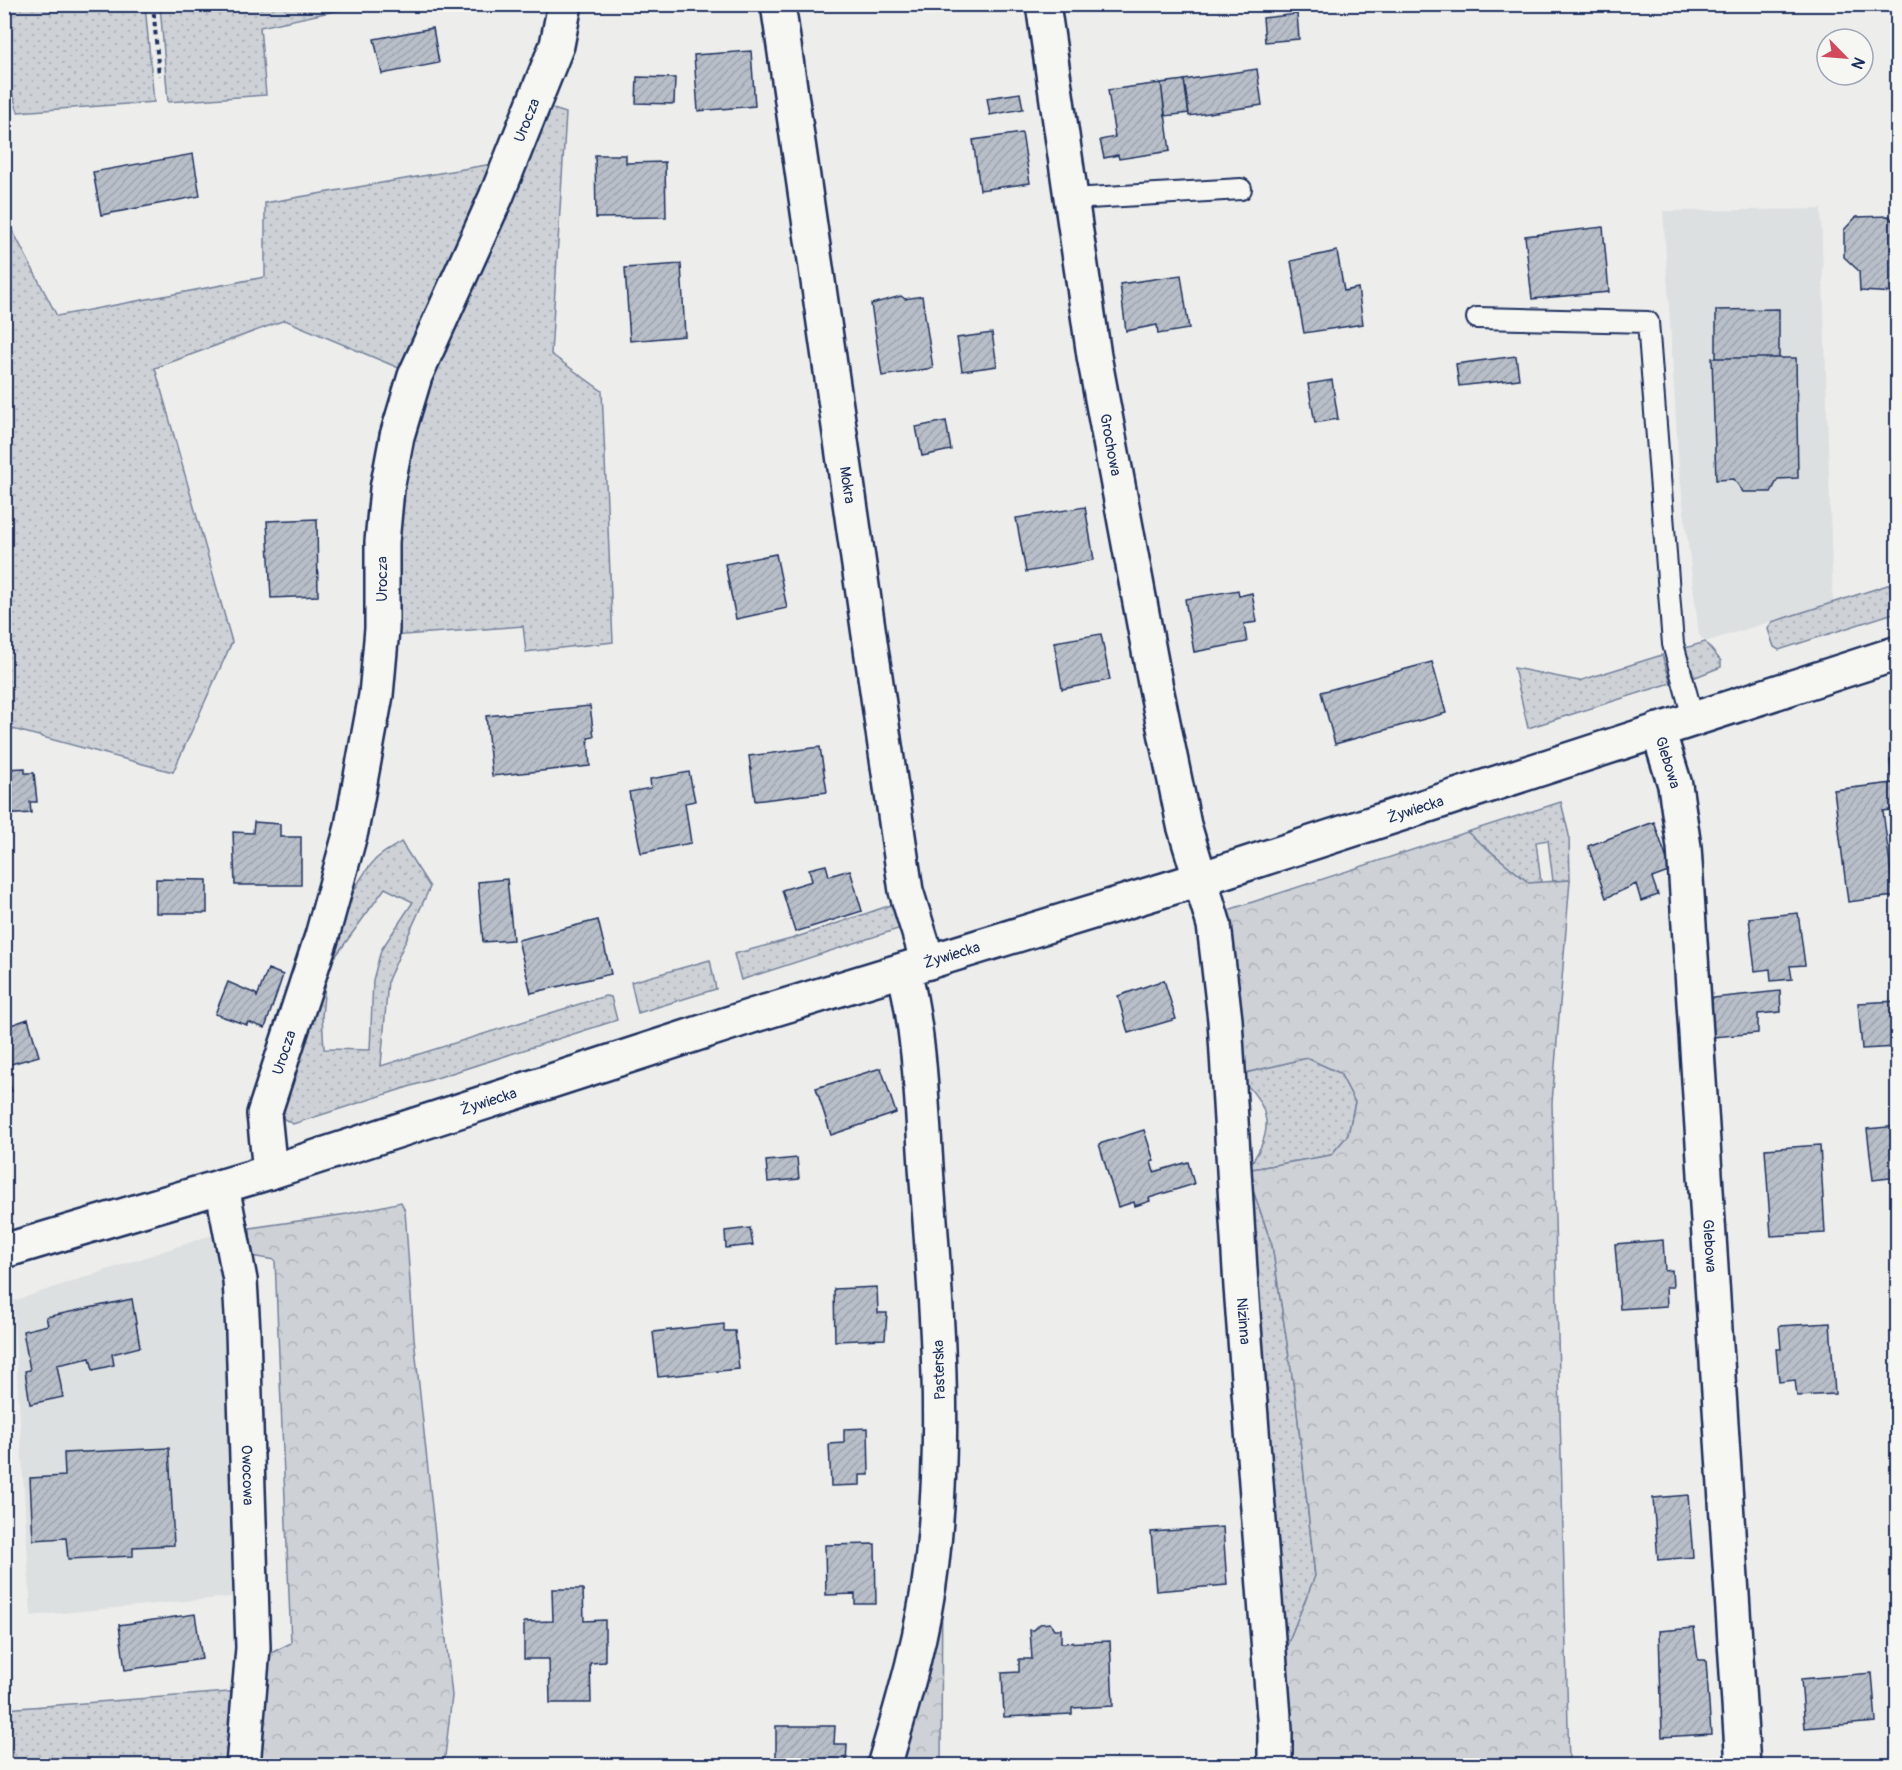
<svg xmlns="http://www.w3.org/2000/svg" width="1902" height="1770" font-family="Pangolin,sans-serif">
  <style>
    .built { fill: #dde0e1 }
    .grass { fill: url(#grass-dots); stroke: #74809a; stroke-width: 1.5 }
    .forest { fill: url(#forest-crowns); stroke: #74809a; stroke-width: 1.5 }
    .building { fill: url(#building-hatch); stroke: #1b2f5e; stroke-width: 1.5 }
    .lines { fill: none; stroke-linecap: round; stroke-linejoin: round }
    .service-casing { stroke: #1b2f5e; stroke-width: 24 }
    .minor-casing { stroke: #1b2f5e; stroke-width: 38 }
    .secondary-casing { stroke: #1b2f5e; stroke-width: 38 }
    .path { stroke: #1b2f5e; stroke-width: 4; stroke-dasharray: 4.5 4.5; stroke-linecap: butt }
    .service { stroke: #f6f6f2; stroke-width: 20 }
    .minor { stroke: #f6f6f2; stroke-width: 33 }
    .secondary { stroke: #f6f6f2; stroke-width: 33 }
    .labels { text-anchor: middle; stroke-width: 4.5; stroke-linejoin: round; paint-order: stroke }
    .street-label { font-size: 15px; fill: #1b2f5e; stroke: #f6f6f2 }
  </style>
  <defs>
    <pattern id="grass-dots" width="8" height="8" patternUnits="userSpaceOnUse" patternTransform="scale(1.5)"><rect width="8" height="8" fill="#ced2d7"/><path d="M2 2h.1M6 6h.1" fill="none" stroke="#b0b5bb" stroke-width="1.8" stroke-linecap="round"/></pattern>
    <pattern id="forest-crowns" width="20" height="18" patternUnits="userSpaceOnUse" patternTransform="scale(1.5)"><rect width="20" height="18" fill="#ced2d7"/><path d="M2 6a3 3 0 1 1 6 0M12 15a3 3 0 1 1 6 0" fill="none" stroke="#b0b5bb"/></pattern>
    <pattern id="building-hatch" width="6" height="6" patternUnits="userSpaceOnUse" patternTransform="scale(1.5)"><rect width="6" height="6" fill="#b9bfc8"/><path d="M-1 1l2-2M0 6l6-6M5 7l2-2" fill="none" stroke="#9ea4ae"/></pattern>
  </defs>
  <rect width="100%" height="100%" fill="#edeeec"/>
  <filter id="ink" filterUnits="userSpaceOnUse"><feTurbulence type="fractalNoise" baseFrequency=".0167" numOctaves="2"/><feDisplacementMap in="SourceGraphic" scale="12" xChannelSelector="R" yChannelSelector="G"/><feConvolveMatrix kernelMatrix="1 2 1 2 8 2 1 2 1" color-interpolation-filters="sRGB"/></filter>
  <g filter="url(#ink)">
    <path class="built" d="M1821 209 1833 602 1705 642 1699 635 1679 469 1663 211Z
      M212 1235 221 1244 228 1271 242 1596 31 1616 13 1301Z"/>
    <path class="grass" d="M4 5H145L154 102 18 112 5 69Z
      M160 5V4L363 5 260 27 266 95 168 102Z
      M541 105 566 113 551 354 602 391 613 642 526 652 523 626 391 636 404 435Z
      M504 162 406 371 285 320 155 368 232 642 173 772 5 727 4 214 57 316 265 277V203Z
      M1897 582V612L1779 650 1774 647 1768 629 1772 622Z
      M1705 642 1721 661V667L1693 678 1682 649Z
      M1662 655 1671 683 1528 728 1514 668 1579 681Z
      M1561 802 1569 835 1570 880 1553 881 1548 840 1536 842 1541 882 1529 883 1467 832Z
      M401 842 430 887 388 980 381 1066 605 996 611 997 617 1020 293 1124 284 1119 281 1110 326 974 322 1016 324 1049 370 1050 373 980 381 950 413 902 385 888 330 964C339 929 349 888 374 861 381 853 392 848 401 842Z
      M897 903 902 919 898 929 741 980 734 954 791 939Z
      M710 960 716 989 638 1013 631 982Z
      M1307 1058 1340 1073 1355 1102 1348 1135 1331 1155 1246 1170 1272 1245 1296 1402 1315 1577 1282 1658 1246 1170C1276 1132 1272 1107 1237 1075Z
      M242 1691 235 1765 5 1766V1709Z"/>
    <path class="forest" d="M1467 832 1529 883 1570 880 1552 1103 1569 1765H1287L1282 1658 1315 1576 1296 1402 1272 1245 1246 1170 1331 1155 1348 1135 1355 1102 1340 1073 1307 1058 1237 1075 1226 924 1228 910Z
      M401 1202 405 1211 414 1338 452 1696 444 1765H255L265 1656 291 1643 275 1260 251 1256 250 1228 347 1214Z
      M942 1562 941 1765 893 1766Z"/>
    <path class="building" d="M1297 14 1299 39 1265 42 1263 18Z
      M433 28 439 63 382 74 374 39Z
      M751 51 755 106 698 111 694 55Z
      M1257 69 1262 105 1189 116 1184 80Z
      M637 77 675 78 674 104 636 103Z
      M1184 80 1189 113 1165 116 1161 83Z
      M1161 83 1170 151 1119 159 1118 155 1104 158 1100 140 1115 137 1108 90Z
      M1020 93 1023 109 990 115 987 98Z
      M1022 133 1030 183 980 190 973 140Z
      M193 154 200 196 101 215 93 172Z
      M595 155H626V163L665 162 666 217 596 218Z
      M1889 216 1895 224 1898 311 1897 293 1860 291 1859 271 1844 257V230L1856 217Z
      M1603 227 1609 292 1532 299 1525 236Z
      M1337 251 1344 291 1358 288 1363 324 1304 333 1291 261Z
      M681 264 685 336 630 341 625 268Z
      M1181 275 1189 329 1158 334 1157 325 1126 331 1120 284Z
      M901 296 905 299 922 296 933 368 882 376 871 304Z
      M1779 309V358H1716V310Z
      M992 333 997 366 962 371 957 338Z
      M1516 356 1519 379 1459 386 1456 364Z
      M1712 358H1796L1798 478 1778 479 1771 492H1743L1734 479 1716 480Z
      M1332 380 1338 419 1315 423 1308 384Z
      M946 421 951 450 922 456 916 427Z
      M1085 507 1094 560 1026 572 1016 518Z
      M317 519 318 596 271 598 267 521Z
      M776 554 787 608 736 619 725 564Z
      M1238 590 1239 596 1252 593 1257 622 1244 624 1247 642 1194 652 1185 599Z
      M1101 634 1110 680 1062 689 1054 642Z
      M1432 662 1446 713 1335 744 1321 692Z
      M590 706 594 737 588 738 590 766 492 776 486 716Z
      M820 747 827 792 755 801 749 756Z
      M1898 759V809L1883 811 1894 896 1848 902 1834 790 1893 783 1890 760Z
      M25 768V773H34L37 802H30L31 813 4 815V769Z
      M689 772 695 801 685 803 691 843 641 853 629 792 651 788 650 779Z
      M254 822 280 824V837H301V885H235L233 832 253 833Z
      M1654 822 1671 871 1652 878 1658 895 1641 901 1636 884 1606 898 1588 846Z
      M826 865 829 876 850 870 862 911 795 932 782 890 812 881 809 869Z
      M156 879 207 880V913H156Z
      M507 879 513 940 483 942 478 882Z
      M1798 913 1805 965 1790 966 1792 979 1771 981 1770 969 1755 971 1749 918Z
      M598 920 611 974 531 993 518 940Z
      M268 969 283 975 265 1028 248 1022 247 1025 215 1014 228 982 256 994 257 997Z
      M1164 980 1176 1019 1128 1033 1118 996Z
      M1780 991 1781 1012 1758 1014V1033L1713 1037 1710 996 1713 998Z
      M1898 1001V1047L1862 1049 1858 1003Z
      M28 1019 39 1056 4 1066V1035L10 1033 8 1026Z
      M4 1068 12 1091 4 1093Z
      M881 1068 896 1113 831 1135 816 1088Z
      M1898 1126V1177L1873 1180 1867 1129Z
      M1144 1130 1154 1161 1151 1162 1154 1172 1188 1162 1194 1184 1149 1198 1150 1201 1135 1206 1134 1202 1118 1207 1099 1144Z
      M1820 1145 1825 1233 1771 1236 1765 1149Z
      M797 1158 799 1179 768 1182 766 1161Z
      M750 1228 753 1245 726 1248 725 1231Z
      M1663 1240 1665 1271 1672 1270 1673 1287H1666L1667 1306 1620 1309 1615 1244Z
      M877 1287 878 1313H887L885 1339 835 1341 834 1289Z
      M132 1299 140 1347 112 1354 114 1365 93 1370 90 1358 57 1365 63 1397 30 1404 25 1371 30 1370 23 1331 48 1325 46 1317Z
      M1830 1323 1835 1394 1797 1396 1795 1380 1779 1382 1776 1349H1781L1779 1326Z
      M724 1324V1331H735L739 1369 658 1377 653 1332Z
      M868 1428 869 1475H860V1485L831 1486 829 1444 844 1443V1429Z
      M169 1448 174 1545 133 1547V1556L68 1559 66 1538 33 1540 30 1478 65 1476 64 1453Z
      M1688 1495 1693 1557 1658 1560 1653 1498Z
      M1223 1527 1227 1585 1156 1591 1151 1532Z
      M875 1544 876 1604H855V1594L826 1595 825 1545Z
      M552 1589H583L584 1621 605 1620V1662L590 1663 591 1703H550L549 1659H524V1622L553 1621Z
      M195 1614 202 1659 125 1670 119 1625Z
      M1050 1623 1054 1629H1061V1643L1110 1641 1113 1706 1072 1708V1714L1004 1717 1002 1673 1019 1672V1659H1032L1030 1630H1034L1040 1624Z
      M1694 1628 1698 1660H1706L1711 1734 1662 1737 1659 1631Z
      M1872 1673 1876 1722 1805 1728 1801 1679Z
      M776 1726H835L834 1744H847L846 1764 776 1766Z"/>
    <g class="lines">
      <g class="service-casing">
        <path id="service" d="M1072 199 1241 189
          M1477 318 1648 322 1673 644 1693 718"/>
      </g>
      <g class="minor-casing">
        <g id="minor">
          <path id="s1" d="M778 4 906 891 928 962"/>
          <path id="s2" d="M1043 4 1094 356 1155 683 1184 825 1214 925 1225 1020 1241 1287 1275 1730V1766"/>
          <path id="s3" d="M1658 730 1675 785 1684 847 1743 1766"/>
          <path id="s4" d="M270 1172 264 1114 322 936 351 831 376 695 382 629V542L387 489 397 436 415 376 496 197 557 45 565 4"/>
          <path id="s5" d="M222 1186 240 1280 243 1332 253 1648 243 1766"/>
          <path d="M884 1766C904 1699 924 1631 932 1562 947 1435 937 1308 927 1181 922 1111 921 1039 904 970"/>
        </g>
      </g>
      <g class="secondary-casing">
        <g id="secondary">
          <path id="s6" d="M4 1251 270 1172 755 1015 1200 879 1898 653"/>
        </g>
      </g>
      <path class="path" d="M153 4 159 76"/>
      <use href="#service" class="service"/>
      <use href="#minor" class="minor"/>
      <use href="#secondary" class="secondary"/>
    </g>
  </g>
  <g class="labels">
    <g class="street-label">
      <text dy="5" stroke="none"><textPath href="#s4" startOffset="1095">Urocza</textPath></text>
      <text dy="5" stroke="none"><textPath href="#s2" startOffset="446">Grochowa</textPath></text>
      <text dy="5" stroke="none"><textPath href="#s1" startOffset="486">Mokra</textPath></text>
      <text transform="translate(382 579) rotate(-90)" y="5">Urocza</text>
      <text dy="5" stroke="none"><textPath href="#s3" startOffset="34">Glebowa</textPath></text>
      <text dy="5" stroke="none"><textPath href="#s6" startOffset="1479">Żywiecka</textPath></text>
      <text dy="5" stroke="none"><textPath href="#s6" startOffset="993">Żywiecka</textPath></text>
      <text dy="5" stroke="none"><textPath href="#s4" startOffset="123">Urocza</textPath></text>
      <text dy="5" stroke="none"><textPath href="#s6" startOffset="507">Żywiecka</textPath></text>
      <text dy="5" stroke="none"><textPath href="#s3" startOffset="520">Glebowa</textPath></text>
      <text dy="5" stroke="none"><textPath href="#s2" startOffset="1335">Nizinna</textPath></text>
      <text transform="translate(939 1370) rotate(-92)" y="5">Pasterska</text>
      <text dy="5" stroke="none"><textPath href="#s5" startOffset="291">Owocowa</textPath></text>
    </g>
  </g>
  <rect width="1902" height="1770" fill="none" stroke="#f6f6f2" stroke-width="24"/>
  <rect x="12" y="12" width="1878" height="1746" fill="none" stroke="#1b2f5e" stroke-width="2" filter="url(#ink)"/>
  <g transform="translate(1845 57) rotate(115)"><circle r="28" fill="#f6f6f2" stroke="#9ea6b7" stroke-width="1.5"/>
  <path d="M0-4.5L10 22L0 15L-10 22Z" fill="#d1495b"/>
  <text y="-9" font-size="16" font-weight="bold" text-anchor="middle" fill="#1b2f5e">N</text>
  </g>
</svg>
